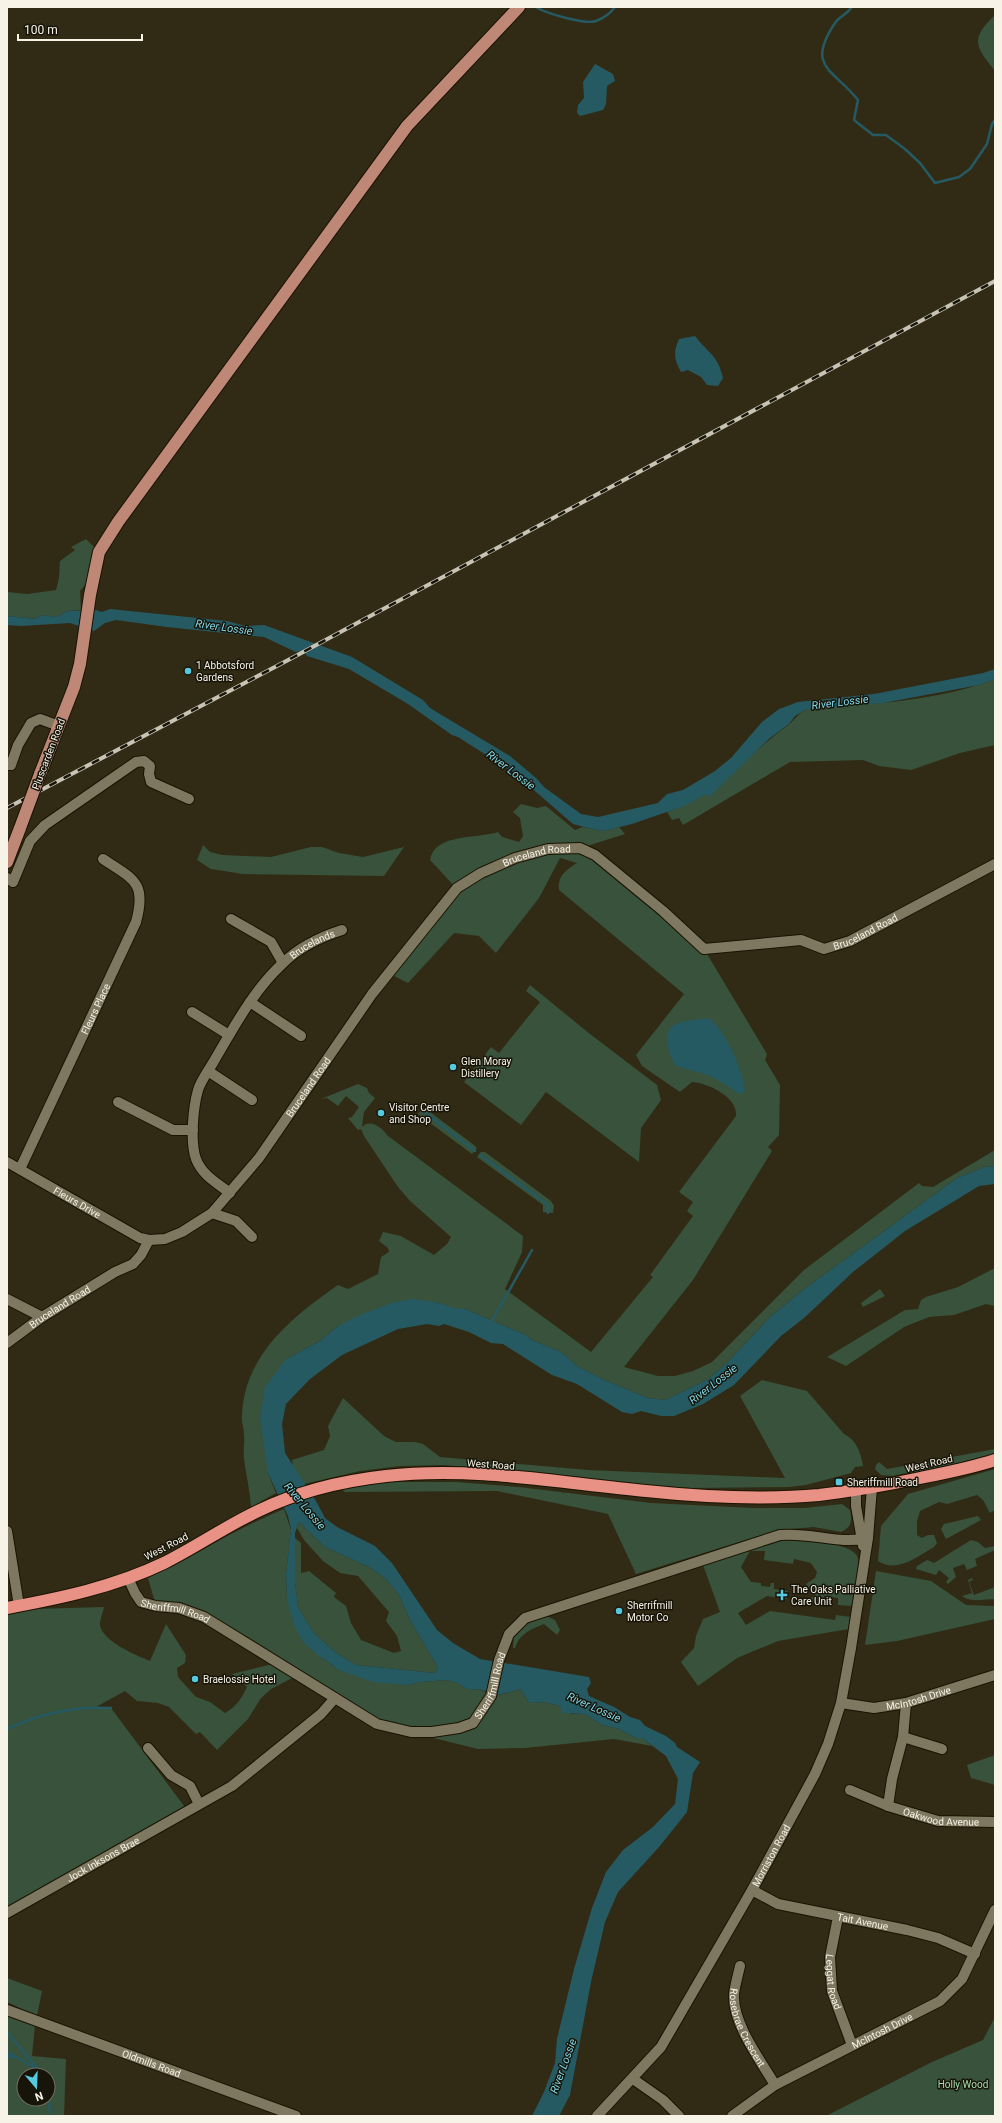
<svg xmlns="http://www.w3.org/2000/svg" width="1002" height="2123" font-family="Roboto,sans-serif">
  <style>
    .green { fill: #38523b; fill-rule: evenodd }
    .water { fill: #265a63; fill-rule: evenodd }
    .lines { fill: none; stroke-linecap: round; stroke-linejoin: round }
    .stream { stroke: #265a63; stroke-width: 2.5 }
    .minor-casing { stroke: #191301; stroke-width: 12 }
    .major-casing { stroke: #191301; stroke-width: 14 }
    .highway-casing { stroke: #191301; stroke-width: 14 }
    .minor { stroke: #7f7860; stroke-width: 10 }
    .major { stroke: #be8776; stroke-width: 12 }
    .highway { stroke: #e89184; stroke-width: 12 }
    .rail-casing { stroke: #c8c4b5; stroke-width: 4 }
    .rail { stroke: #17140a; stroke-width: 2.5; stroke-dasharray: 8; stroke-linecap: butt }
    .major-bridge-casing { stroke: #191301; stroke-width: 14; stroke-linecap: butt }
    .major-bridge { stroke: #be8776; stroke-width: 12 }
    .poi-dot { fill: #55cadf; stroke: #17140a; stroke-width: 1.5 }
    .labels { text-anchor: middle; stroke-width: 3; stroke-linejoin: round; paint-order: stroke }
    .poi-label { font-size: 10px; fill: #f7f3e6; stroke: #17140a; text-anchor: start }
    .street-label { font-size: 10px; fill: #f7f3e6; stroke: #17140a }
    .park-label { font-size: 10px; fill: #a6dcab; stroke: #17140a }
    .water-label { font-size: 11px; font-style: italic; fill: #80d7e8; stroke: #17140a }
  </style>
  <rect width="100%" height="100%" fill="#312b15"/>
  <path class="green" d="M995 15V71C975 46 970 39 995 15Z
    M86 539 99 552 94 574 80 591 81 610 68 611 56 617 41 615 36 619 7 616V592L27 594 56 590 59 578 60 561 75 550 71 547Z
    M995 679V745L960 753 911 770 879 766 863 760 790 762 683 825 679 818 672 820 667 812C716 795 746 756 787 726 794 721 798 713 807 709 823 702 864 705 882 703 920 699 960 693 995 679Z
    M521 804 537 808 546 806 575 830 582 827 603 831 619 827 625 834 581 848 704 949 767 1054 765 1060 780 1085 779 1135 768 1147 772 1151 693 1280 624 1367 658 1376H675L693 1371 712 1362 804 1270 919 1183 922 1186 933 1187 995 1150V1166L985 1167 957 1178 803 1290 770 1317 727 1363 709 1379 665 1400 648 1398 602 1379 577 1366 561 1352 532 1340 526 1335 463 1308 458 1310 435 1302 338 1326 320 1341 286 1359 282 1367 268 1473 276 1493 251 1507C250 1491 246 1475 244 1459 243 1451 245 1442 244 1434 244 1428 241 1422 242 1416 244 1355 292 1317 338 1285L348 1289 378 1274 381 1257 389 1252 388 1248 379 1241 383 1232 401 1236 434 1255 447 1244 451 1237 410 1201 398 1187 364 1136 361 1129 358 1130 348 1118 352 1117 359 1107 346 1096 338 1106 327 1098 321 1099 358 1084 367 1088 369 1093 375 1098 364 1112 362 1127C371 1118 382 1128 388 1136L523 1236 522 1252 505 1289 591 1352 653 1277 650 1275 693 1216 687 1211 693 1202 679 1192 736 1116C738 1097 708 1083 692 1082L680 1092 642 1066 636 1055 684 994 559 890C557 876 566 870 577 863L560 858 539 898 496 953 479 936 454 933 408 983 392 975 457 889 430 860C434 833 478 839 498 832L502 837 519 842 523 836 520 818 513 812Z
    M203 845 210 852 222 855 271 857 311 847H322L339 853 363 857 404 847 384 876 243 874 211 869 197 860Z
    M530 985 590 1034 657 1085 661 1100 641 1128 639 1162 546 1092 521 1125 464 1082 491 1047 499 1053 540 1002 526 991Z
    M422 1109H426L474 1145 477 1148 472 1154 418 1114Z
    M481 1152H485L551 1201 554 1206 553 1213 543 1212V1205L477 1157Z
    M995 1268V1306L986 1304 954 1315 929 1317 904 1327 846 1366 827 1357 905 1310 918 1309 921 1300 926 1297 958 1287Z
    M880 1289 885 1296 863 1307 861 1303Z
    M762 1380 807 1391 844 1434C856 1440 861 1452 863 1466L855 1467 851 1473 806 1485 789 1487 690 1488 619 1483 571 1476 444 1465 400 1466 360 1471 304 1484 293 1468 292 1460 324 1450 330 1436 328 1426 343 1398 384 1436 396 1442H415L423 1444 440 1457 588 1470 785 1478 740 1396Z
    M995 1449V1454L912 1474 911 1472 892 1476 881 1475 875 1469 876 1465 879 1462 887 1469Z
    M995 1469V1510L990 1513 983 1500 977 1495 947 1504 939 1502 920 1511 917 1521V1535L922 1538 928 1535H934L937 1543 934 1547C918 1556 897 1574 878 1561L881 1526 908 1494Z
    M393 1482H456L519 1487 651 1503 754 1508H804L842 1504 850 1510C852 1521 852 1527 841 1532L814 1527 778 1530 636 1574 608 1514 497 1491 345 1492 341 1489 367 1484Z
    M284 1509 291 1530 286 1574 287 1599 290 1609 320 1657 329 1662 336 1669 408 1685 421 1682 447 1680 457 1683 469 1690 478 1689 495 1696 521 1689 529 1703 544 1702 560 1706 572 1714H585L602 1725 619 1729 636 1738H642L652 1746 614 1739 525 1748 478 1749 377 1724 298 1675 271 1689 261 1698 248 1719 217 1750 200 1732 196 1734 169 1707 158 1703 137 1701 125 1691 96 1707 111 1708 187 1810 7 1913V1614L34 1609 104 1607C103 1612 100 1619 100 1625 103 1642 136 1655 150 1661L166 1624 186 1655 185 1663 177 1668 178 1677 196 1697 210 1702 225 1713C237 1706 241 1699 247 1687L232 1674 277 1663 204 1617 156 1606 148 1578C194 1556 237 1528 284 1509Z
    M978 1516 981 1520 946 1539 941 1529 944 1524Z
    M299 1522 325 1547 369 1567 386 1579 399 1595 411 1622 438 1667 435 1673 356 1665 335 1652 313 1632 298 1607 295 1583V1538L301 1543V1573L309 1571 336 1593 334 1597 346 1606 351 1623 361 1640 394 1653 401 1651 397 1636 386 1621 389 1612 358 1576 340 1573 323 1561 304 1540 297 1528Z
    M786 1538C801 1539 851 1543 857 1556 862 1565 855 1591 853 1602L851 1606 838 1605V1598L824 1596 823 1604 811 1602V1598L815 1595 806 1584 815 1578 817 1572 811 1563 794 1559 793 1564 764 1560 765 1551H750L741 1567 751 1582 761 1583V1586L770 1587 771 1583H774V1589L788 1591 787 1599 767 1596 738 1613 746 1625 770 1611 835 1620 836 1615 851 1617 849 1629 778 1641 737 1658 698 1686 681 1662 694 1648 696 1636 703 1619 720 1612 703 1565Z
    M971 1540 978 1542 985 1548 995 1546V1550L975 1559 977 1566 967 1570 964 1564 953 1568 956 1577 948 1584 946 1582 949 1578 939 1570 936 1575 916 1569 917 1566 927 1560 934 1563Z
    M876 1571 931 1581 966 1605 995 1606V1619L897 1641 865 1645Z
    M972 1578 973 1580 969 1582 974 1595 995 1587V1599C985 1599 970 1603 962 1596L972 1593 968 1580Z
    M546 1616 555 1620 560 1630 557 1635 544 1624C531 1629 519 1634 515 1648H513L514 1635 524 1625Z
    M995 1755V1785L971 1778 967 1765Z
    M7 1978 42 1991 37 2016 7 2002Z
    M7 2015 35 2025 32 2056 66 2059 64 2116H7ZM24 2075H48V2099H24Z
    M995 2017V2116H826L932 2062 983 2040Z"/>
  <path class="water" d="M595 64 613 74 615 81 607 86 606 104 603 110 580 116 577 113 578 105 584 98 583 82Z
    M695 336C708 353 718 355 723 378L718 386 707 385 701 377 688 370 681 372C674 360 673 352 679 339Z
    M110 609 227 621 245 626 264 625 352 657 423 700 430 708 510 756 536 778 544 787 581 814 598 817 658 803 667 794 683 790 715 771 731 758 762 722 779 709 798 702 874 694 983 673 995 669V679L979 685 883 703 807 709 795 716 789 724 770 738 710 796 704 795 687 805 632 824 603 831 588 828 573 824 513 772 458 737 452 735 408 704 349 669 307 656 303 651 296 652 264 637 167 627 116 620 105 623 94 631 70 623 21 626 7 625V616L36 619 41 615 56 617 68 611 96 610 102 612Z
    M708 1018C725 1028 743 1071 745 1091L740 1094 711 1076 676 1066C669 1056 660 1030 676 1024 685 1020 698 1020 708 1018Z
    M995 1166V1184L979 1186 905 1231 853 1272 804 1318 781 1336 734 1385 703 1404 674 1416H661L641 1411 632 1414 622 1412 577 1384 552 1375 503 1344 491 1343 469 1332 444 1324 439 1326 427 1324 398 1329 342 1355 310 1379 286 1404 282 1424 285 1453 316 1501 325 1518 337 1527 375 1546 392 1563 437 1630 453 1643 480 1659 589 1677 591 1683 587 1689 589 1696 614 1707 630 1717 640 1720 645 1726 666 1736 675 1743 677 1747 700 1762 693 1773 687 1812 659 1847 618 1892 605 1922 591 1982 570 2095 559 2116H532L544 2092 555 2063 557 2039 574 1969 592 1908 606 1872 623 1850 653 1827 675 1804 678 1779 666 1756 642 1738H636L619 1729 602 1725 585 1714 562 1713 560 1706 544 1702 529 1703 521 1689 498 1695 478 1689 469 1690 457 1683 447 1680 421 1682 408 1685 373 1682 336 1669 329 1662 320 1657 303 1642 294 1625 287 1600 286 1574 291 1529 288 1516 268 1473 260 1418 265 1387 286 1359 320 1341 338 1326 362 1314 392 1303 411 1299 435 1302 458 1309 463 1308 526 1335 532 1340 561 1352 577 1366 602 1379 648 1398 665 1400 709 1379 727 1363 770 1317 803 1290 957 1178 985 1167ZM299 1522 325 1547 369 1567 386 1579 399 1595 411 1622 438 1667 435 1673 356 1665 335 1652 313 1632 298 1607 295 1583V1533Z"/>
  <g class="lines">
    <path class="stream" d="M536 7C545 13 585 25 596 21 604 18 610 14 615 7
      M849 7 851 8C847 14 839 17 835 23 805 68 834 69 858 100L854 120 873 135H886L905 149 920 163 935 183 959 177 970 169 987 144 992 124 995 120
      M426 1113 475 1151
      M480 1155 547 1204 548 1213
      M492 1321 532 1250
      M7 1729C41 1713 74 1706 111 1708
      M7 2032 43 2075
      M7 2052 34 2067
      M7 2056 14 2057
      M48 2098 51 2116"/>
    <g class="minor-casing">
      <g id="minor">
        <path d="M7 765H11L18 745 31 723 40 719 59 726"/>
        <path d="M7 878 13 882 30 841 45 825 136 762 144 761 150 766 149 774 151 782 189 799"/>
        <path d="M231 919 271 942 283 963"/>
        <path d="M250 1002 301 1036"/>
        <path d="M192 1012 229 1035"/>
        <path d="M208 1071 252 1100"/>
        <path d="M118 1102 173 1130H193"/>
        <path id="s1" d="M7 1162 140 1238 149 1240 165 1239 182 1232 212 1213 259 1158 372 994 457 888 481 873 515 858 548 849 580 848 595 855 663 911 704 949 801 940 824 949 850 941 995 864"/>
        <path id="s2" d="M20 1169 136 922C147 882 133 879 103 859"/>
        <path id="s3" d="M230 1193C217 1183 202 1175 196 1159 190 1142 193 1108 198 1090 201 1080 209 1070 214 1061 234 1027 253 991 282 964 299 947 320 937 342 930"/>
        <path d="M212 1213 236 1221 252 1237"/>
        <path d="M7 1299 42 1317"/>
        <path id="s4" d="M7 1343 42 1317 115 1272 133 1264 141 1255 149 1240"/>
        <path d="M856 1490V1506L863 1546"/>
        <path d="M7 1531 19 1606"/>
        <path id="s5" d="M128 1578 135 1593 141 1602 156 1606 179 1608 204 1617 377 1724 411 1732H432L459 1728 473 1723 491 1696 499 1660 509 1634 525 1618 780 1535C813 1532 837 1545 868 1538"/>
        <path id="s6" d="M841 1703 874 1708 906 1703 995 1675"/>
        <path d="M903 1737 942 1749"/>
        <path d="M148 1748 171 1775 190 1786 199 1804"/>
        <path id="s7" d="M850 1790 888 1806 938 1821 995 1822"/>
        <path d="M888 1806 892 1779 903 1737 906 1703"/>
        <path id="s8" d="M752 1890 778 1904 907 1930 938 1938 975 1954"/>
        <path id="s9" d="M7 1913 232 1786 321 1714 335 1698"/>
        <path id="s10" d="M838 1917 830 1957 832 1991 852 2045"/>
        <path id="s11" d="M740 1966C738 1975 735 1985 734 1994 732 2023 761 2061 775 2085"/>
        <path id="s12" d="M7 2010 296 2116"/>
        <path d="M633 2079 663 2100 679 2116"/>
        <path id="s13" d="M597 2116 661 2047 752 1890 815 1774 828 1744 841 1703 851 1648 868 1538 872 1487"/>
        <path id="s14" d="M732 2116 775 2085 940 2001 962 1979 995 1910"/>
      </g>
    </g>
    <g class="major-casing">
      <path id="major" d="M40 774 74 687 80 664 90 595 99 552 118 522 407 126 519 7
        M7 862 20 828"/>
    </g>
    <g class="highway-casing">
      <path id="highway" d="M7 1608C61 1598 114 1587 164 1563 196 1547 226 1526 258 1511 299 1491 341 1481 386 1476 472 1466 560 1483 646 1491 703 1497 762 1500 819 1495 853 1491 887 1485 920 1478 945 1473 971 1468 995 1460"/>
    </g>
    <use href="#minor" class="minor"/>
    <use href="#major" class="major"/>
    <use href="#highway" class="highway"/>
    <g class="rail-casing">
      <path id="rail" d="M7 808 292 658 995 281"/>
    </g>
    <use href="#rail" class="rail"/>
    <g class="major-bridge-casing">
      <path id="major-bridge" d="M20 828 40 774"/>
    </g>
    <use href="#major-bridge" class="major-bridge"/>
  </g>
  <g class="poi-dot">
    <circle cx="188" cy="671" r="4"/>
    <circle cx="453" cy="1067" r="4"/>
    <circle cx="381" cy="1113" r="4"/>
    <rect x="835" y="1478" width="8" height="8" rx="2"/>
    <path d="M780 1589h4v4h4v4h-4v4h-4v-4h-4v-4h4z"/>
    <circle cx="619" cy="1611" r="4"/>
    <circle cx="195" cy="1679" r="4"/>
  </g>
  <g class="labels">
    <g class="poi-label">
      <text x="196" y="669">1 Abbotsford<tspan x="196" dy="12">Gardens</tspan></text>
      <text x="461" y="1065">Glen Moray<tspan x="461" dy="12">Distillery</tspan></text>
      <text x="389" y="1111">Visitor Centre<tspan x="389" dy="12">and Shop</tspan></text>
      <text x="847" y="1486">Sheriffmill Road</text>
      <text x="791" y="1593">The Oaks Palliative<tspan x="791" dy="12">Care Unit</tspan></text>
      <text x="627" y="1609">Sherrifmill<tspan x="627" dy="12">Motor Co</tspan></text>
      <text x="203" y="1683">Braelossie Hotel</text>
    </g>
    <g class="street-label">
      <text transform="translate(48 754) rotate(-69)" y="4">Pluscarden Road</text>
      <text dy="4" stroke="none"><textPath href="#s1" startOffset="727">Bruceland Road</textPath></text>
      <text dy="4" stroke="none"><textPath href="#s1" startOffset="1099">Bruceland Road</textPath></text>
      <text dy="4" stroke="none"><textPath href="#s3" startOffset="307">Brucelands</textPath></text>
      <text dy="4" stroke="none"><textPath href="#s2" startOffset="177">Fleurs Place</textPath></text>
      <text dy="4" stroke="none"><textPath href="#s1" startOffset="391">Bruceland Road</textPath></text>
      <text dy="4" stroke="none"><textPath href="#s1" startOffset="81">Fleurs Drive</textPath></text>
      <text dy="4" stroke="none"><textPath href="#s4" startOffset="64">Bruceland Road</textPath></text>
      <text transform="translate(929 1463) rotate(-13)" y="4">West Road</text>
      <text transform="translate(491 1464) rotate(4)" y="4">West Road</text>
      <text transform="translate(166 1546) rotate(-27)" y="4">West Road</text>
      <text dy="4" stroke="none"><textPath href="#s5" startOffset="63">Sheriffmill Road</textPath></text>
      <text dy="4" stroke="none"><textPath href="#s5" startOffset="436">Sheriffmill Road</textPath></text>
      <text dy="4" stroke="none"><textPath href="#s6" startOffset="79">McIntosh Drive</textPath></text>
      <text dy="4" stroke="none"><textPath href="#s7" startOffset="96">Oakwood Avenue</textPath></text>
      <text dy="4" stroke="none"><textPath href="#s13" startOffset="315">Morriston Road</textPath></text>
      <text dy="4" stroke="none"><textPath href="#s9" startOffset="110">Jock Inksons Brae</textPath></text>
      <text dy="4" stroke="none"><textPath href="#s8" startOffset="116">Tait Avenue</textPath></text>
      <text dy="4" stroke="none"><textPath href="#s10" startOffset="66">Leggat Road</textPath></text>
      <text dy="4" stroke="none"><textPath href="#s11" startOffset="65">Rosebrae Crescent</textPath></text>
      <text dy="4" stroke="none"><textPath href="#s14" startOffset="173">McIntosh Drive</textPath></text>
      <text dy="4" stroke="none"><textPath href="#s12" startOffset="154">Oldmills Road</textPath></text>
    </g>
    <g class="park-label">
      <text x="963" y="2088">Holly Wood</text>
    </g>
    <g class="water-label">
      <text transform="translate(224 627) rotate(8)" y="4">River Lossie</text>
      <text transform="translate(840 702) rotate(-7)" y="4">River Lossie</text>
      <text transform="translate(511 770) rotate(37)" y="4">River Lossie</text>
      <text transform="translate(713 1384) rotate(-38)" y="4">River Lossie</text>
      <text transform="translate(305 1506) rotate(50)" y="4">River Lossie</text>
      <text transform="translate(594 1707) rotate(24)" y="4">River Lossie</text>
      <text transform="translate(563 2066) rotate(-70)" y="4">River Lossie</text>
    </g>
  </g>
  <rect width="1002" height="2123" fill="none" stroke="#f7f3e6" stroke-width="16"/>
  <g transform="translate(36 2087) rotate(161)"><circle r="19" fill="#17140a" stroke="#716d62"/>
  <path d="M0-3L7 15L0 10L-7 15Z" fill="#55cadf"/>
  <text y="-6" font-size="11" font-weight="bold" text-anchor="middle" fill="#f7f3e6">N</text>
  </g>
  <path d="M18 34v6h124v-6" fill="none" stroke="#f7f3e6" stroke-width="2"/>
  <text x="24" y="34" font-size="12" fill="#f7f3e6" stroke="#17140a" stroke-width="3" paint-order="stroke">100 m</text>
</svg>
